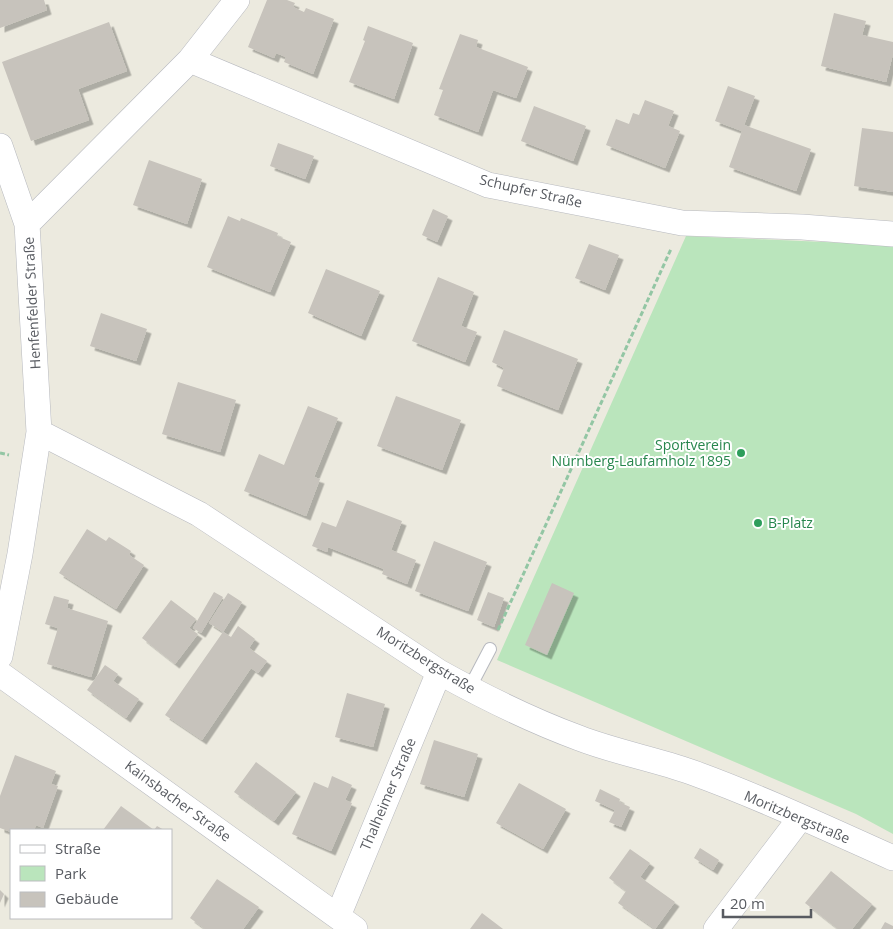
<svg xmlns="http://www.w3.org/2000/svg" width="893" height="929" font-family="'Open Sans',sans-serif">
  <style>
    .green { fill: #bae5bc }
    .building { fill: #c7c3bc; filter: url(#shadow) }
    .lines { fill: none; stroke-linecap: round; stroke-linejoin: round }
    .lane-casing { stroke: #b7b9bf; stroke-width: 14 }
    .street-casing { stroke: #b7b9bf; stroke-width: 26 }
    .path { stroke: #93c6a4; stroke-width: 3; stroke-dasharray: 5 2.5; stroke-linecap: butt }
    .lane { stroke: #fff; stroke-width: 12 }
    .street { stroke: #fff; stroke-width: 25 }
    .leisure-dot { fill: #2e9e5b; stroke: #fff; stroke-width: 2 }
    .labels { text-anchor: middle; stroke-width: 4; stroke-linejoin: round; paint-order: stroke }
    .street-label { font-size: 14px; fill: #585b61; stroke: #fff }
    .leisure-label { font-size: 14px; fill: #27864d; stroke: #fff; text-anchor: end }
  </style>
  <defs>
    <filter id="shadow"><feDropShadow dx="4.5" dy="4.5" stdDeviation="0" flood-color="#0004"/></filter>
  </defs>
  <rect width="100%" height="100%" fill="#eceadf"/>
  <path class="green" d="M686 236 893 245V834L856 814 497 660Z"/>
  <path class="building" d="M0 0H44L47 10 0 28Z
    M267 0H287L295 3 293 7 304 12 306 8 334 19 313 74 284 62 286 57 276 53 274 58 248 47Z
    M834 13 866 21 862 35 893 42V54L886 82 821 66Z
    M109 22 127 71 78 89 89 120 31 141 2 62Z
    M368 26 413 43 394 99 349 82 365 41 363 40Z
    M460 34 478 40 476 47 528 67 516 98 493 90 478 132 434 115 443 90 439 89Z
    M728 86 755 96 744 125 811 149 796 191 729 167 742 131 715 121Z
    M645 100 674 111 668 126 680 131 665 168 606 145 616 119 629 124 633 113 639 115Z
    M534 106 586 126 573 161 521 141Z
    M862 128 893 132V192L854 186Z
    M278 143 314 156 305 179 270 166Z
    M149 160 202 179 187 224 133 205Z
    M433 209 448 216 437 242 422 235Z
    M228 216 240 221 241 218 278 233 277 236 291 242 270 292 207 267Z
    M589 244 619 255 605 290 575 278Z
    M326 269 380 291 361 336 308 313Z
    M438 277 474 292 461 326 477 332 465 362 412 341Z
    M101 313 147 329 136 361 90 346Z
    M504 330 578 359 558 410 497 386 504 368 492 362Z
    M178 382 236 400 220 452 162 434Z
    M396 396 461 420 442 470 377 446Z
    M308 406 338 418 314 477 320 479 306 516 244 491 259 454 284 465Z
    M347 500 402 521 391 550 416 560 407 584 382 574 384 569 328 547 327 552 312 546 322 522 336 527Z
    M87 529 106 541 109 537 131 551 129 555 144 565 116 609 59 573Z
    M434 541 487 562 468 611 415 591Z
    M552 583 574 593 547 655 525 645Z
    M214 592 223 597 201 633 193 628Z
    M488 592 504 598 494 627 477 620Z
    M228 593 242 602 223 632 231 637 238 626 255 639 249 648 267 661 258 673 251 668 202 740 165 715 223 632 209 623Z
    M54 596 69 600 67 608 108 621 91 677 47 664 58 628 45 624Z
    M171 600 196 619 189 628 198 634 175 664 142 638Z
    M105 665 118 674 113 681 139 699 126 718 87 690Z
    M347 693 385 704 373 747 335 737Z
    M434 740 478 754 464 797 420 784Z
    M15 755 56 771 51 784 58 786 43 828 36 825 34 830 11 832 0 828V796Z
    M256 762 296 792 274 821 234 792Z
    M332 776 352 785 345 800 352 803 331 851 292 834 314 782 328 788Z
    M519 783 566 809 543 849 496 823Z
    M600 789 620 799 619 802 630 807 621 827 609 822 615 810 595 801Z
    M121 806 154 830 157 826 164 830H103Z
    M700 848 719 860 713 870 694 858Z
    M630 849 650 863 640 877 675 902 655 929 618 903 626 891 609 878Z
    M831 871 872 904 852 929H838L805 903Z
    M217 879 259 907 243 929H205L190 918Z
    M0 890 4 894 0 903Z
    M482 913 503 929H470Z
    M885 922 893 926V929H881Z"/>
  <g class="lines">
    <g class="lane-casing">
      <path id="lane" d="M469 689 490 649"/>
    </g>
    <g class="street-casing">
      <path id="street" d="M190 60 488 185 682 223 802 227 893 234
        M0 146 27 224 39 432 20 554 0 656
        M27 224 190 60 237 0
        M39 432 199 514 439 672C484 697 530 720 579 738 615 752 654 759 691 772 760 797 826 828 893 858
        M0 674 355 929
        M338 916 439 672
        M716 929 801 817"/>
    </g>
    <path class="path" d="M0 453 9 455
      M498 630 671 249"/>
    <use href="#lane" class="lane"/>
    <use href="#street" class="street"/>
  </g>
  <g class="leisure-dot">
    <circle cx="741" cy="453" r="5"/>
    <circle cx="758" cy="523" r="5"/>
  </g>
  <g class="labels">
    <g class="street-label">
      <text transform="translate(531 191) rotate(13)" y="5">Schupfer Straße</text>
      <text transform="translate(32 303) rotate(-93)" y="5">Henfenfelder Straße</text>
      <text transform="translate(426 660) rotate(32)" y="5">Moritzbergstraße</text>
      <text transform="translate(388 794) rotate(-67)" y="5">Thalheimer Straße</text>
      <text transform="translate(178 801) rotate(36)" y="5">Kainsbacher Straße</text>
      <text transform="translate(797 817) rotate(23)" y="5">Moritzbergstraße</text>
    </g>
    <g class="leisure-label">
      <text x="731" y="450">Sportverein<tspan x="731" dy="16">Nürnberg-Laufamholz 1895</tspan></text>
      <text x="768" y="528" text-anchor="start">B-Platz</text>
    </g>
  </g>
  <rect x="10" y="829" width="162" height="90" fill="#ffffff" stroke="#bcbdc0"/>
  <rect x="20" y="845" width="25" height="8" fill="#ffffff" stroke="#bcbdc0"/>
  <text x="55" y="854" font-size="15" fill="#585b61">Straße</text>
  <rect x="20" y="866" width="25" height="15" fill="#bae5bc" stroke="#bcbdc0"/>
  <text x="55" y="879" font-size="15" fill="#585b61">Park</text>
  <rect x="20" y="892" width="25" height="15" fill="#c7c3bc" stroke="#bcbdc0"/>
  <text x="55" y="904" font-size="15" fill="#585b61">Gebäude</text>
  <path d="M723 909v8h88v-8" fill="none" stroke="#585b61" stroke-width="2.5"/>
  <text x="730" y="909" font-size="15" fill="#585b61" stroke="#ffffff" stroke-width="4" paint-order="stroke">20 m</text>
</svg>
